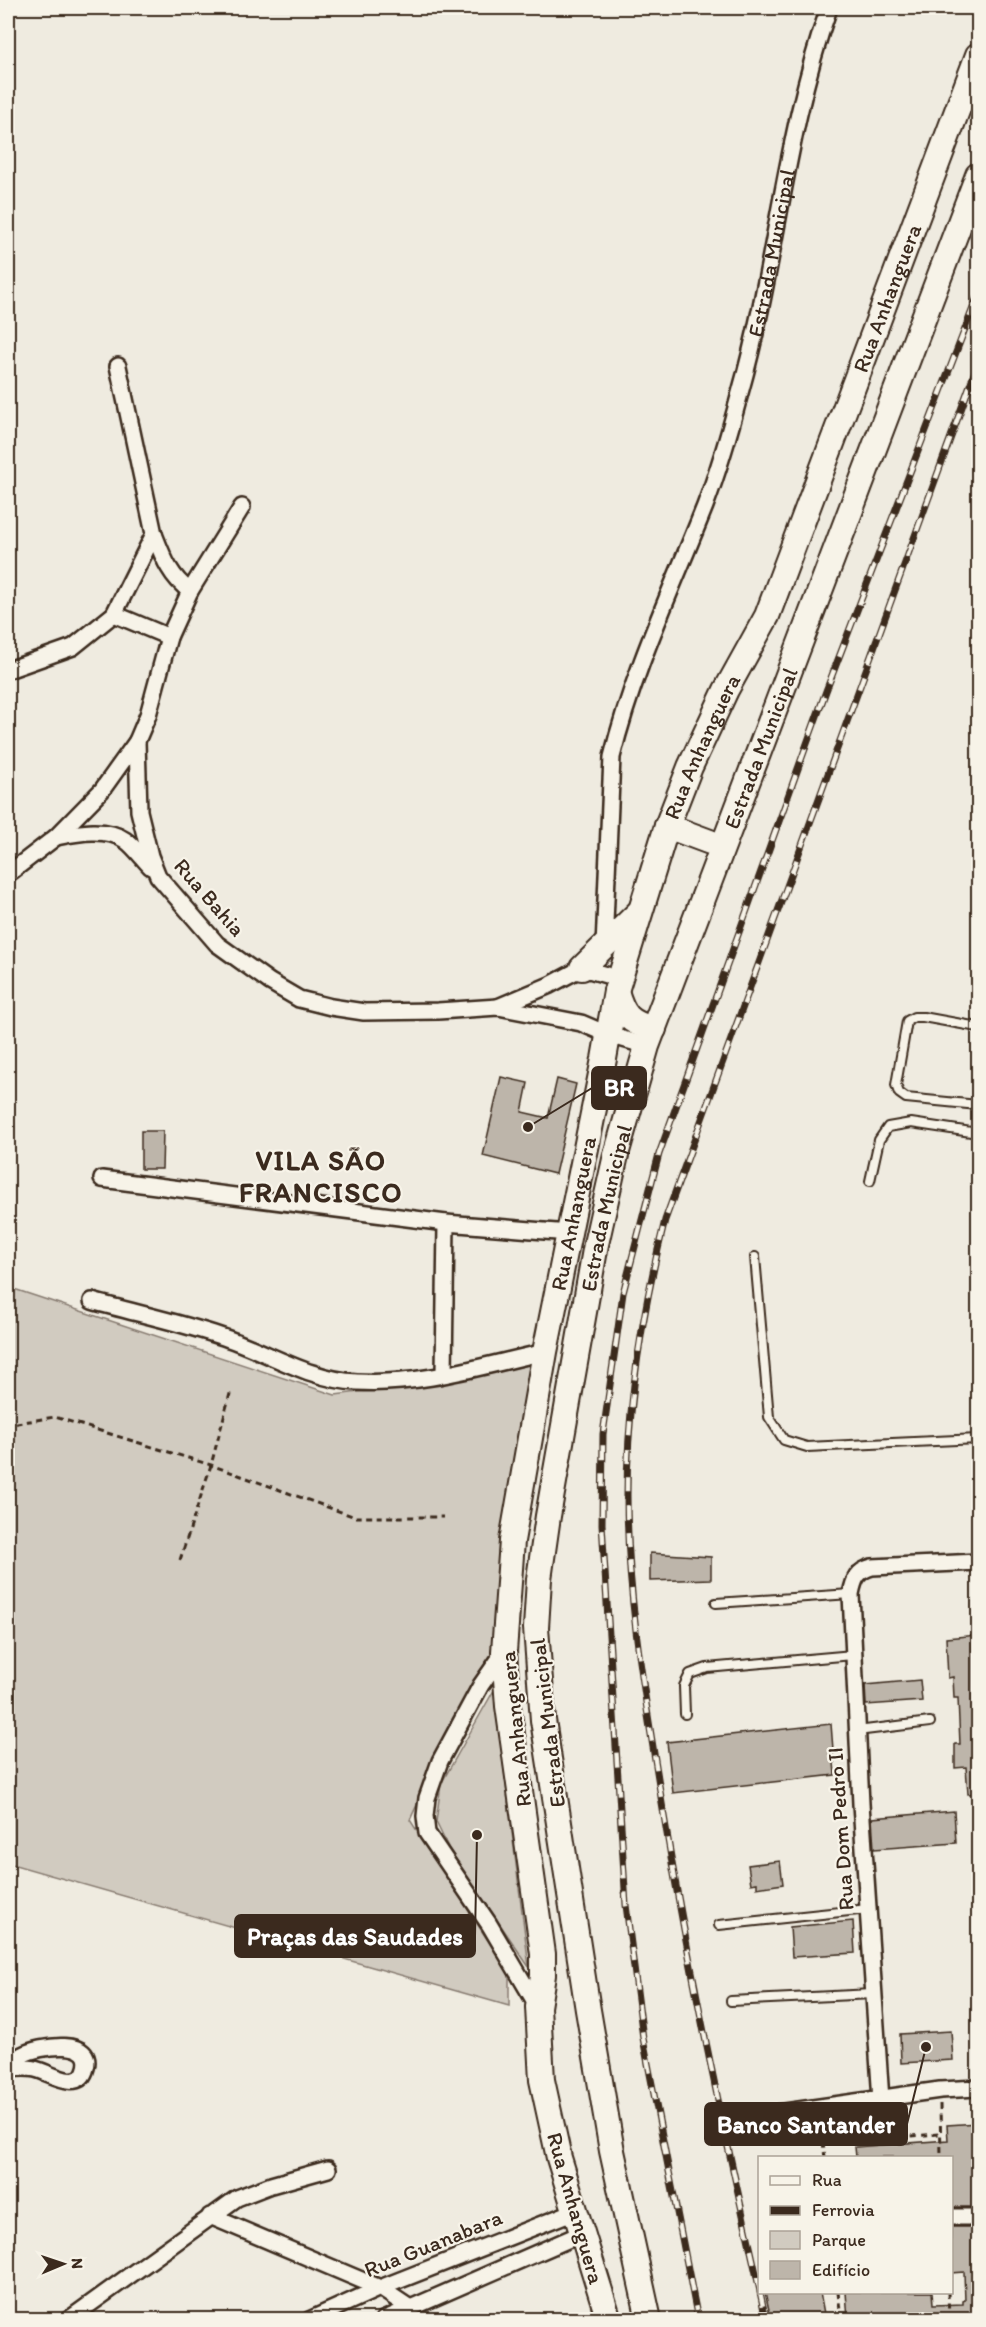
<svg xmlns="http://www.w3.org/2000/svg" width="986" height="2327" font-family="Itim,sans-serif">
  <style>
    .green { fill: #d1cbc0; stroke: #867a6f; stroke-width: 1.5 }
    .building { fill: #bdb5aa; stroke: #3b2a1e; stroke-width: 1.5 }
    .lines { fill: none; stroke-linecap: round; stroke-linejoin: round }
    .lane-casing { stroke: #3b2a1e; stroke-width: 12 }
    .street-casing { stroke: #3b2a1e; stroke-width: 20 }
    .primary-casing { stroke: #3b2a1e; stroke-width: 28 }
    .path { stroke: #3b2a1e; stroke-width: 3; stroke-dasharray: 6 4.5; stroke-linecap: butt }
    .lane { stroke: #f7f3e8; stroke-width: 8 }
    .street { stroke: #f7f3e8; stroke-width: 15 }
    .primary { stroke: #f7f3e8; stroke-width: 24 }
    .rail-casing { stroke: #3b2a1e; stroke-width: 7 }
    .rail { stroke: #f7f3e8; stroke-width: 4.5; stroke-dasharray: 14; stroke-linecap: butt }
    .labels { text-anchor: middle; stroke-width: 4.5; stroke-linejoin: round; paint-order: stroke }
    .street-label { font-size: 22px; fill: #3b2a1e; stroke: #f7f3e8 }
    .district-label { font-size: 28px; font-weight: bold; letter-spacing: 1.5px; fill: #3b2a1e; stroke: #f7f3e8 }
    .leader { fill: none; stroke: #3b2a1e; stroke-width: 2 }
    .callout-dot { fill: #3b2a1e; stroke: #f7f3e8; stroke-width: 2 }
    .callout { fill: #3b2a1e; stroke: #3b2a1e; stroke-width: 2 }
    .callout-label { font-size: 24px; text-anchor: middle; font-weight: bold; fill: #fff }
  </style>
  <rect width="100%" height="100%" fill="#efebe0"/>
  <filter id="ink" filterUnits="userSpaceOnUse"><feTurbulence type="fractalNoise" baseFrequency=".0167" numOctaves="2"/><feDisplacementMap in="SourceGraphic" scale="12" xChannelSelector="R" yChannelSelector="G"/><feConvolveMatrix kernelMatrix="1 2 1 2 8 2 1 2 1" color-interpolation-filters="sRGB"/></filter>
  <g filter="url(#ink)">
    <path class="green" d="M8 1287 335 1395 454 1380 535 1360 495 1648 469 1691 410 1820 509 1973V2006L8 1863Z
      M494 1690 529 1967 449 1849 436 1822 441 1784Z"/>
    <path class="building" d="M501 1077 528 1083 522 1112 548 1118 557 1079 576 1084 555 1174 483 1156Z
      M141 1131H163L162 1169H141Z
      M650 1553 711 1557V1579L650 1581Z
      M978 1635V1793L968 1794 966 1767 955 1768V1744H960L958 1698H954L953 1677 948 1678 946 1638Z
      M920 1680 922 1701 866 1705 865 1685Z
      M831 1724 835 1775 673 1793 667 1742Z
      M954 1811 956 1843 874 1849 872 1818Z
      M780 1861 783 1884 757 1888V1883L751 1884 748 1865Z
      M853 1921 855 1953 792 1957 790 1927Z
      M951 2031 953 2060 901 2063 900 2034Z
      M978 2123V2207H951V2157H856L855 2147 948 2140 947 2125Z
      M951 2227H978V2319H848L846 2292H932L933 2305 963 2304V2301L965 2300 964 2272 951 2273Z
      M765 2292H820L825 2319H771Z"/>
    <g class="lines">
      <g class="lane-casing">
        <path id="lane" d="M978 1027 923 1017H914L907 1021 896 1085 899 1093 906 1098 978 1105
          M870 1181 879 1140 888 1127 911 1123 978 1133
          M755 1257 769 1417 784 1440 807 1447 978 1439
          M716 1603 851 1594
          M685 1714 684 1686 690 1674 707 1668 853 1655
          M857 1731 930 1722
          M719 1925 868 1909
          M731 2001 873 1994"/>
      </g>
      <g class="street-casing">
        <g id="street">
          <path d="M242 507 190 591 169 637 148 715 137 741 139 811 150 856 158 876 217 944 270 982 299 999 331 1007 364 1012 438 1011 498 1007 581 1023 609 1035 647 1046"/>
          <path d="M154 534C163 557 170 577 190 591"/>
          <path d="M114 614 169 637"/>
          <path d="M8 670 73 647 114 614 154 534 118 366"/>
          <path d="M56 837C77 833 106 827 125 840 135 847 142 858 151 867"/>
          <path d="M8 874 56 837 102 790 137 741"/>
          <path id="s1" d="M604 947 612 757C633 671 672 589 705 506 719 469 730 431 740 393 776 266 785 132 829 8"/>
          <path d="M498 1007 550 985 582 968 620 979"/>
          <path d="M102 1179 446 1223 569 1233"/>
          <path d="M92 1301C135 1313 178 1322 220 1336 265 1350 309 1380 357 1382 420 1386 485 1365 545 1352"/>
          <path d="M444 1374 446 1223"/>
          <path d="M504 1652 481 1685 440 1761 427 1798 425 1816 427 1833 489 1924 538 2007"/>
          <path d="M8 2067C12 2063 17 2058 22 2055 38 2046 98 2036 85 2071 77 2092 49 2072 35 2069 26 2067 17 2068 8 2069"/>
          <path d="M881 2100 861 1804 851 1594C854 1579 857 1571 872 1567L978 1562"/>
          <path d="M749 2117 940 2090 978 2088"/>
          <path d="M210 2216 380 2288 410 2308"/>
          <path d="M952 2217H978"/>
          <path d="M68 2320 237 2198 271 2185 328 2169"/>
          <path d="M309 2320 380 2288 575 2211"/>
          <path d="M383 2320 583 2233"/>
        </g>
      </g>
      <g class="primary-casing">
        <g id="primary">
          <path d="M667 826 710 842"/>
          <path d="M582 968 638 913"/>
          <path d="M616 991C623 1015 629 1023 654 1029"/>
          <path id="s2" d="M609 2320 559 2158 542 2080 538 2007 543 1975V1954L508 1706 504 1652 512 1541 545 1352 604 1059 616 991 667 826 690 767 726 690 767 616 978 55"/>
          <path id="s3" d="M649 2320 612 2151 588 2010 543 1720 536 1628 539 1579 548 1516 596 1244 616 1155 647 1046 978 175"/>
        </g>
      </g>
      <path class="path" d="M8 1431 17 1423 55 1417 211 1465 355 1517H443
        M180 1560 211 1465 231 1390
        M940 2104 941 2158
        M825 2158 823 2142 940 2134
        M838 2292 841 2320
        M948 2292 949 2320"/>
      <use href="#lane" class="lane"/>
      <use href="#street" class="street"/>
      <use href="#primary" class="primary"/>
      <g class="rail-casing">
        <path id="rail" d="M760 2291C721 2119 684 1946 657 1772 642 1680 627 1588 627 1495 627 1403 643 1309 665 1220L978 363
          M760 2292 766 2320
          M698 2320 643 2038 626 1905 602 1524 603 1434 623 1293 659 1154 826 691 978 295"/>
      </g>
      <use href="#rail" class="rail"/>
    </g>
  </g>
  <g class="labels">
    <g class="street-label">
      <text dy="8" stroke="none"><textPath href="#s1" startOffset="720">Estrada Municipal</textPath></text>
      <text dy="8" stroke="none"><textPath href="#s2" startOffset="2097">Rua Anhanguera</textPath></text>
      <text dy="8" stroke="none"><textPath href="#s2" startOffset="1611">Rua Anhanguera</textPath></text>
      <text dy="8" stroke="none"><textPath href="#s3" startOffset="1614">Estrada Municipal</textPath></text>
      <text transform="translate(210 897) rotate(49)" y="8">Rua Bahia</text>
      <text dy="8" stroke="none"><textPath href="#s3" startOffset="1128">Estrada Municipal</textPath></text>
      <text dy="8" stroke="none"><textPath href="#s2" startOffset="1125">Rua Anhanguera</textPath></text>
      <text transform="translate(547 1723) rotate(-97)" y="8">Estrada Municipal</text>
      <text transform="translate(515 1729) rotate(-96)" y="8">Rua Anhanguera</text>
      <text transform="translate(840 1829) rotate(-94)" y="8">Rua Dom Pedro II</text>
      <text transform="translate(576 2208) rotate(74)" y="8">Rua Anhanguera</text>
      <text transform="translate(433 2243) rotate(-22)" y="8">Rua Guanabara</text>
    </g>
    <g class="district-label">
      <text x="321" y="1170">VILA SÃO<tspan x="321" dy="32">FRANCISCO</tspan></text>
    </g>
  </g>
  <path class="leader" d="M528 1127L592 1088M477 1835L475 1936M926 2047L907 2124"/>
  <g class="callout-dot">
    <circle cx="528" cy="1127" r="6"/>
    <circle cx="477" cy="1835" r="6"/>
    <circle cx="926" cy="2047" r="6"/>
  </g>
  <g class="callout">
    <rect x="592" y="1067" width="54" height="42" rx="6"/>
    <rect x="235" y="1915" width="240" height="42" rx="6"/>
    <rect x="705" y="2103" width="202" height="42" rx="6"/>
  </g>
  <g class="callout-label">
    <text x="619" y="1096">BR</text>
    <text x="355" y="1945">Praças das Saudades</text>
    <text x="806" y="2133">Banco Santander</text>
  </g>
  <rect width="986" height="2327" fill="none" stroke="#f7f3e8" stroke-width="30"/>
  <rect x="15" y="15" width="956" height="2297" fill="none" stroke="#3b2a1e" stroke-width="2" filter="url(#ink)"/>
  <rect x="758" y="2156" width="195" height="138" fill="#f7f3e8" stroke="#aca397" stroke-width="1.5"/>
  <rect x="770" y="2176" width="30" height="9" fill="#f7f3e8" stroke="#aca397" stroke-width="1.5"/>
  <text x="812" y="2186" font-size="18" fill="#3b2a1e">Rua</text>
  <rect x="770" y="2206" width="30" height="9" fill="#3b2a1e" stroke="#aca397" stroke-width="1.5"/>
  <text x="812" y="2216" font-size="18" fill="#3b2a1e">Ferrovia</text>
  <rect x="770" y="2231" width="30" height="18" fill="#d1cbc0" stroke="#aca397" stroke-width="1.5"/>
  <text x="812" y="2246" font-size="18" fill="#3b2a1e">Parque</text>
  <rect x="770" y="2261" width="30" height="18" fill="#bdb5aa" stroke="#aca397" stroke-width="1.5"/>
  <text x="812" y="2276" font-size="18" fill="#3b2a1e">Edifício</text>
  <g transform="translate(63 2264) rotate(88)" stroke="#f7f3e8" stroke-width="4.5" paint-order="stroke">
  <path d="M0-4.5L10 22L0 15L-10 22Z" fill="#3b2a1e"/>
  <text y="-9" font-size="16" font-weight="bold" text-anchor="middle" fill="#3b2a1e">N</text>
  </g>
</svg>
